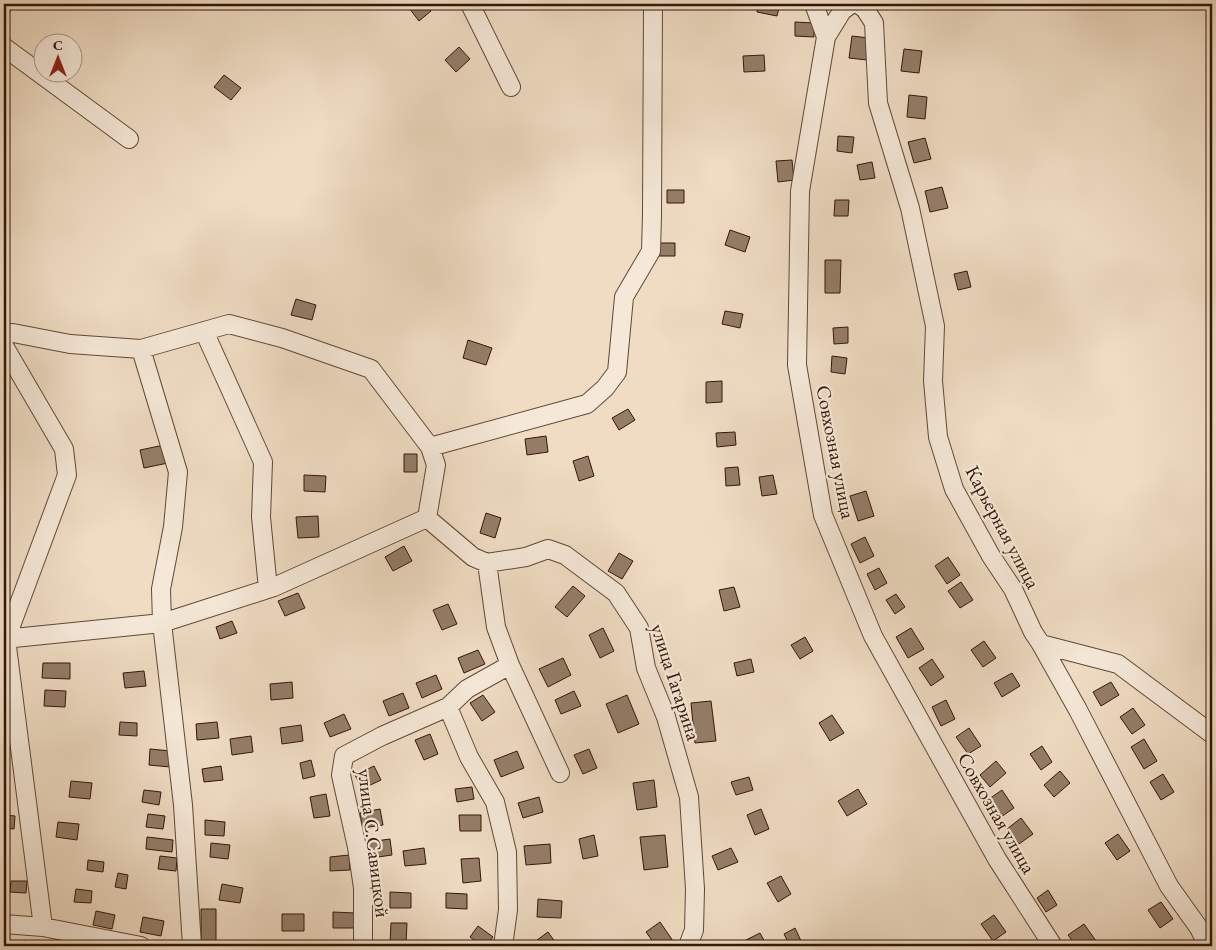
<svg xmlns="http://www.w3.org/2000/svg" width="1216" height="950" font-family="'EB Garamond',serif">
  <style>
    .building { fill: #957d69; stroke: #331608 }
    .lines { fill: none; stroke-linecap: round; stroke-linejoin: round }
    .minor-casing { stroke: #624837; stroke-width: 20 }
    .minor { stroke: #f5e8d8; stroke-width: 18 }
    .labels { text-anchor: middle; stroke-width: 4.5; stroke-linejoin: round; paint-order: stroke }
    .street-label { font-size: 20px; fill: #331608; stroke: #f5e8d8 }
  </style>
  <rect width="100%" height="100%" fill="#efdcc3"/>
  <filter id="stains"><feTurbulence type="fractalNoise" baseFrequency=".004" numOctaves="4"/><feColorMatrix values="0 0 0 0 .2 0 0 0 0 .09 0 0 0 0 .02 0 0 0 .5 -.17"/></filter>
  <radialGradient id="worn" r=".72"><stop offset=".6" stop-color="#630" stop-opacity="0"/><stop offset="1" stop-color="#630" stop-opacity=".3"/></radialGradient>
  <path class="building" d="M4 4H10V12H4Z
    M406 4H425L431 11 419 21Z
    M622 4H642V7H622Z
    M758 4H780L777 16 757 12Z
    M795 22 814 23V37L795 36Z
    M852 36 869 38 867 60 849 58Z
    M459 47 470 59 456 72 445 60Z
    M904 49 922 51 919 73 901 71Z
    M764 55 765 71 744 72 743 56Z
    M224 75 241 88 231 100 214 87Z
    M909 95 927 97 925 119 907 117Z
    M838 136 854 137 852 153 837 151Z
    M925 138 931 159 914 163 908 142Z
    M792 160 794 180 778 182 776 161Z
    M872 162 875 178 860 180 857 165Z
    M942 187 948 208 930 212 925 191Z
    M667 190H684V203H667Z
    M835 200H849L848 216H834Z
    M730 230 750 237 745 252 725 245Z
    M658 243H675V256H658Z
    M825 260H841L840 293H825Z
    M967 271 971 287 958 290 954 274Z
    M296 299 316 305 312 320 291 315Z
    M725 311 743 314 740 328 722 324Z
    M848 327V343L834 344 833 328Z
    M468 340 492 348 486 365 463 358Z
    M832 356 847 358 845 374 831 372Z
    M722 381V402L706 403V382Z
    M628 409 635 420 619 430 612 418Z
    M735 432 736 445 717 447 716 433Z
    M546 436 548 452 527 455 525 439Z
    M164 445 168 463 144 468 140 450Z
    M404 454H417V472H404Z
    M588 456 594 476 579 481 573 461Z
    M738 467 740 485 726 486 725 468Z
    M304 475 326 476 325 492 304 491Z
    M773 475 777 494 762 496 759 477Z
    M866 491 874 516 858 521 850 496Z
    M486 513 501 518 495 538 480 533Z
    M318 516 319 537 298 538 296 517Z
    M865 537 874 556 860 563 851 544Z
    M404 546 412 561 393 571 385 557Z
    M619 553 633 561 622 579 608 571Z
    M948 557 960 575 947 584 935 566Z
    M879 568 887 583 875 590 867 574Z
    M961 582 973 600 960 608 948 591Z
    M573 586 585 596 567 617 555 607Z
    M734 587 740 607 724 611 719 590Z
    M298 593 305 608 285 616 278 601Z
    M896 594 905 607 895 614 886 600Z
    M448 604 457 624 442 630 433 610Z
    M232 621 237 633 220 639 216 627Z
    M603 628 614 651 600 658 589 635Z
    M911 628 924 649 908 658 896 637Z
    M805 637 813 651 800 659 791 645Z
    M984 641 996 658 983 667 971 650Z
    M478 650 485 664 464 673 458 658Z
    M563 658 571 675 548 687 539 669Z
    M751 659 754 672 737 676 734 663Z
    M932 659 944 677 931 686 919 668Z
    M43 663H70V679L42 678Z
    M144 671 146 686 125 688 123 673Z
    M1012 673 1020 686 1002 697 994 683Z
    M436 675 442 689 422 698 416 683Z
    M292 682 293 698 271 700 270 684Z
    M1111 682 1119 695 1101 706 1093 692Z
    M45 690 66 691 65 707 44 706Z
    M574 691 581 706 561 714 555 700Z
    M403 693 409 708 389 716 383 701Z
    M483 695 495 712 482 721 470 703Z
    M627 695 639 724 618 733 606 704Z
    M946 700 955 719 941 726 932 707Z
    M711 701 716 741 695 743 691 703Z
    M1133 708 1145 725 1132 734 1120 717Z
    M344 714 351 729 330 737 324 723Z
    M832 715 844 733 830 741 819 723Z
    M120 722 137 723V736L119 735Z
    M217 722 219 738 197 740 196 724Z
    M301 725 303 741 282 744 280 728Z
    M969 728 981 746 968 754 956 737Z
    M430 734 438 754 424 760 415 740Z
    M251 736 253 752 232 755 230 739Z
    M1144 739 1157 761 1144 769 1131 747Z
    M1042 746 1052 762 1041 770 1030 754Z
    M150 749 171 751 170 767 149 765Z
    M589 749 597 768 583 774 574 755Z
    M517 751 524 768 501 777 494 760Z
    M311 760 315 776 303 779 300 763Z
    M996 761 1006 773 990 787 980 775Z
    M221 766 223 780 204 782 202 769Z
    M374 766 381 780 362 789 355 775Z
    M1060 771 1070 783 1054 797 1044 785Z
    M1163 774 1174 792 1161 800 1150 782Z
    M749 777 753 790 736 795 731 782Z
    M654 780 657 807 637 810 633 783Z
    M71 781 92 783 90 799 69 797Z
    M472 787 474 799 457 802 455 789Z
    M858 789 867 804 847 816 838 801Z
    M144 790 161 792 159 805 142 802Z
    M1002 790 1014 808 1001 817 989 799Z
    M326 794 330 816 314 818 310 797Z
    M539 797 543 812 523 818 518 803Z
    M380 809 383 825 362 828 360 813Z
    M761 809 769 829 755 835 747 815Z
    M148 814 165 816 163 829 146 827Z
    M4 815 15 816 14 829 4 828Z
    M459 815H481V831H460Z
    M1021 818 1033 834 1019 844 1007 829Z
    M205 820 225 822 224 836 205 835Z
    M58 822 79 824 77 840 56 837Z
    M1118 834 1130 851 1117 860 1105 843Z
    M594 835 598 856 583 859 579 839Z
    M665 835 668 867 644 870 640 837Z
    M147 837 173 840 172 852 146 849Z
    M390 839 392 855 371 858 369 842Z
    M211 843 230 845 228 859 210 857Z
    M550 844 551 863 526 865 524 846Z
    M424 848 426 864 405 866 403 851Z
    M731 848 738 862 718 870 712 856Z
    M349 855 350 870 330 871V857Z
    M160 856 177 858 176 871 158 869Z
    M479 858 481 881 463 883 461 859Z
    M88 860 104 862 103 872 87 870Z
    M118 873 128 875 126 889 115 887Z
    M781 876 791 894 778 902 767 883Z
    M11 881H27L26 893 10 892Z
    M222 884 243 888 240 903 219 900Z
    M76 889 92 891 91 903 74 902Z
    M1048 890 1057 905 1046 912 1037 898Z
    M390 892 411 893V908H390Z
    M446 893 467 894V909L446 908Z
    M538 899 562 901 561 918 537 917Z
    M1161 902 1173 919 1160 928 1148 910Z
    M201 909H216V946H201Z
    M96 911 115 915 112 929 93 925Z
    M333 912 355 913V928H333Z
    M282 914H304V931H282Z
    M994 915 1006 932 993 941 981 924Z
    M143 917 164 921 161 936 140 932Z
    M660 922 673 941 665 946H656L646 932Z
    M391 923H407L406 944H390Z
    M1084 924 1099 945 1097 946H1076L1068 935Z
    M478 926 493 937 486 946H483L470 937Z
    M795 928 802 943 795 946H790L784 934Z
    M548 932 558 946H529Z
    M760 933 767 946H749L746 940Z"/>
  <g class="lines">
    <g class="minor-casing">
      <path id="minor" d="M470 4 511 87
        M814 4 826 37 800 191 797 365 823 515 873 636 997 859 1053 946
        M858 4 865 9 874 23 878 103 910 208 935 326 933 381 938 437 954 489 991 556 1013 589 1033 632 1041 644 1078 710 1169 886 1199 928 1208 946
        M826 37 842 11 851 4
        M4 47 129 139
        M204 331 263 462 261 517 268 589
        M4 334 13 333 70 344 141 349 229 324 282 338 371 369 430 447
        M4 346 64 449 67 475 6 639 43 927
        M141 349 178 472 173 527 161 589 162 623 183 805 192 946
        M427 518 473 557 487 563 526 557 548 549 565 555 616 593 639 628 646 668 666 717 689 797 695 889 694 930 688 946
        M487 563 496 627 510 665 560 773
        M4 639 162 623 274 587 427 518 436 465 430 447 587 404 605 388 617 372 624 297 651 251 652 215 653 4
        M1041 644 1118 664 1212 734
        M448 707 469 757 495 802 507 852 508 910 503 946
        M4 924 43 927 141 946
        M363 946V888L357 847 341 775 344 756 382 736 448 707 467 689 510 665"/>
    </g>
    <use href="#minor" class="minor"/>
  </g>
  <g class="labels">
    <g class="street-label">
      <text transform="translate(836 452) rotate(79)" y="7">Совхозная улица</text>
      <text transform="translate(1003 527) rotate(62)" y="7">Карьерная улица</text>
      <text transform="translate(676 682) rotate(72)" y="7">улица Гагарина</text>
      <text transform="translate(997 813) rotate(60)" y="7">Совхозная улица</text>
      <text transform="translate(374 843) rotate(83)" y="7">улица С.Савицкой</text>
    </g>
  </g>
  <rect width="1216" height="950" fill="none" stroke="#efdcc3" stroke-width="20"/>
  <rect x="5" y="5" width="1206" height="940" fill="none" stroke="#331608" stroke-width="2.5"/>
  <rect x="10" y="10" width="1196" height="930" fill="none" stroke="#331608"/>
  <g transform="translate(58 58)"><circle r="24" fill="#f5e8d8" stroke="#a79485"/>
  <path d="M0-4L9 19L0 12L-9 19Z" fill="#8f2418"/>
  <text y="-8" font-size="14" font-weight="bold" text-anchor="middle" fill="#331608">С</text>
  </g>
  <rect width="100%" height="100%" filter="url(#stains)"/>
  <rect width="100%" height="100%" fill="url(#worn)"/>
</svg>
